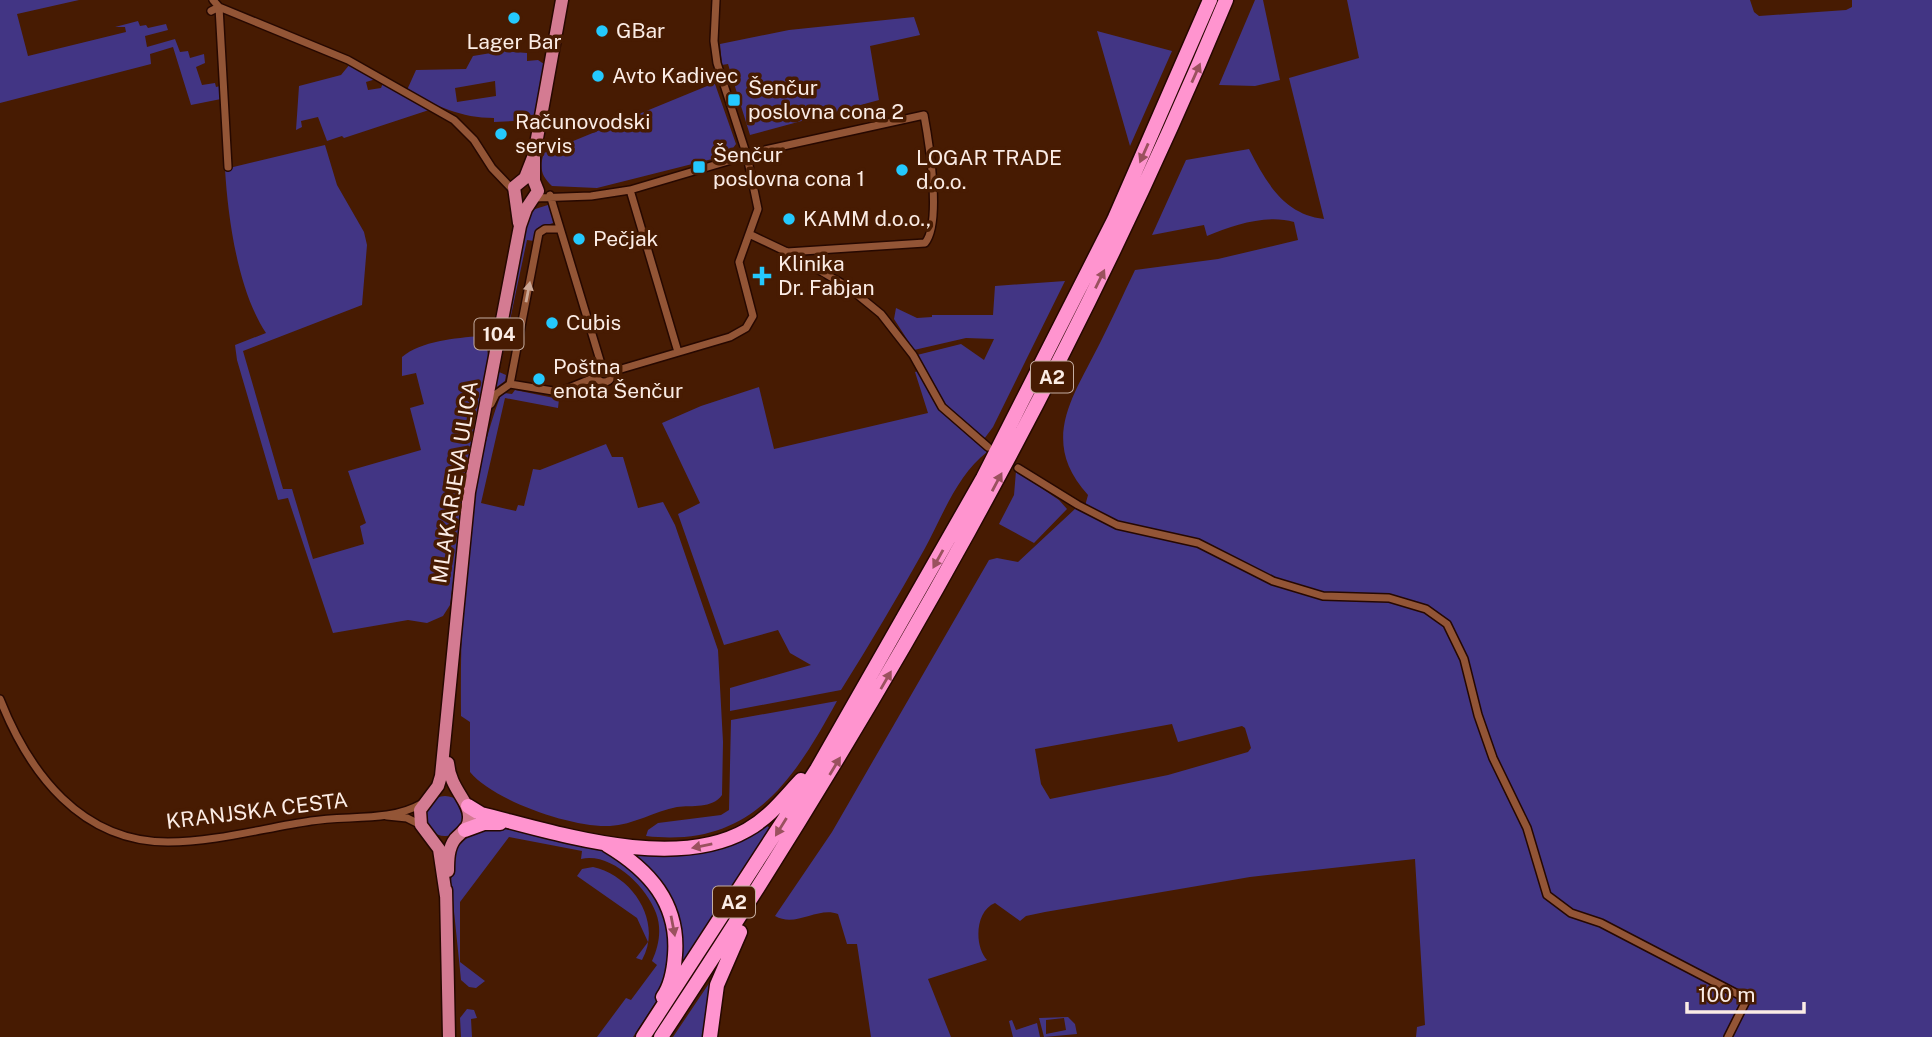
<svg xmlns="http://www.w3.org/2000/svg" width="1932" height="1037" font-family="'Public Sans',sans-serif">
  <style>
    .green { fill: #423584; fill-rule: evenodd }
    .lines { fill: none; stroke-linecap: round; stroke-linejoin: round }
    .minor-casing { stroke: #260800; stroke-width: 10 }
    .primary-casing { stroke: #260800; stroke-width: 15 }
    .motorway-casing { stroke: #260800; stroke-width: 17 }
    .minor { stroke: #935536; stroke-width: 7 }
    .primary { stroke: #d47b92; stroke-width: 12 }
    .motorway { stroke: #ff94cf; stroke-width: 14 }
    .oneway { fill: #9a515e }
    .oneway2 { fill: #cca896 }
    .poi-dot { fill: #24c9fe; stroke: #471b02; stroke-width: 2.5 }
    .labels { text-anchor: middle; stroke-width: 7; stroke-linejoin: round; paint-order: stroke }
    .shield { fill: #471b02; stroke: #c5ada1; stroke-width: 2 }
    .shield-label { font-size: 19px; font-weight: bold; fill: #fbece5 }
    .poi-label { font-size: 21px; fill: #fbece5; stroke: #471b02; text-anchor: start }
    .street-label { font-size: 21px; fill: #fbece5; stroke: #471b02 }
  </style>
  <rect width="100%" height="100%" fill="#471b02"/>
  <path class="green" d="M0 0H79L17 14 28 56 126 32 125 27H115L138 21 140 26 146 25 148 28 166 24 168 30 145 36 147 47 175 39 180 52 188 51 190 58 204 54 205 63 196 67 202 85 215 83 216 87 220 86 221 99 191 105 173 47 150 54 151 64 0 103Z
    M1255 0H1263L1280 80 1255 86 1219 85Z
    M1347 0H1750L1754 12 1759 16 1846 10 1852 7V0H1932V1037H1416L1417 1027 1425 1025 1415 859 1250 877 1045 912 1026 916 1020 921 995 903C975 911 974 946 987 960L928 979 951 1037H871L857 944H847L838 914C818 906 796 928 775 916L832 832 989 560 997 558 1018 562 1076 508 1093 517 1097 513 1085 506 1088 495C1039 441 1073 397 1100 343 1112 319 1123 295 1135 270L1218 259 1298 240 1294 222C1267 214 1233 225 1207 236L1204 225 1152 235 1186 160 1249 149C1266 182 1283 214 1324 219L1289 78 1359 58ZM1172 724 1178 742 1242 726 1245 728 1251 748 1248 752 1168 775 1050 799 1041 784 1035 749Z
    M914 17 920 35 870 46 879 100 750 135 728 64 722 65 720 44 789 30Z
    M1097 31 1172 51 1130 146Z
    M503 51 527 53V61L538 60 544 64 536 120 494 122V118C461 118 436 106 407 90L416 70 466 69 473 56ZM495 81 496 96 457 102 455 88Z
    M350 64 376 79 366 82 368 90 381 88 383 83 429 110 344 138 342 136 327 141 318 117 301 121 302 127 296 130 299 86 341 75Z
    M712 84H715L736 144 728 155 597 188 552 186C541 176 539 167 544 153Z
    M325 145 337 185 364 232 367 245 362 305 243 351 283 489H292L313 559 364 544 360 526 366 523 348 471 421 450 410 408 424 404 416 373 402 376V357C421 341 456 338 480 336L486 340 488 356 468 465 450 605 443 616 427 623 408 620 333 633 288 498 278 500 237 360 235 345 266 333C238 291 228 219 225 169Z
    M551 204 553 223 538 228 534 241 527 240 499 372 506 375 505 381 494 389 526 223 532 210Z
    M1065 281 993 427 984 439 949 410 917 355 961 344 984 360 994 339 966 338 914 350 894 319 896 308 917 318 932 317V315H993L995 286Z
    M918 371 941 411 987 452C957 475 942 517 924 550 897 598 870 644 841 690L730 711V688L811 665 790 653 778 630 724 645 678 514 700 503 662 423 701 406 759 387 774 449 928 413 915 372Z
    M515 390 559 399 558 408 505 398 481 503 516 511 518 505 524 506 533 469 540 470 606 444 612 457H623L638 508 663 502 675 525 718 650 723 742 722 795C712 809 692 805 677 807 655 811 633 825 610 826 572 828 494 801 470 772V722L461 716C460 613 464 493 500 397L504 393 512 394Z
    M1016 471 1059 500 1067 509 1034 543 999 524 1014 495Z
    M837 701C792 783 750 848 646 836L648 830 658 823 721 815 729 810 731 720Z
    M425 816a20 20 0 1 1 40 0a20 20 0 1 1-40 0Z
    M766 825 771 829 680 966C684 908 670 884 625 848L645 851Z
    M499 828 558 837 604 850 652 884 673 936 664 989 633 1037H597L626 998 631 1000 657 965 652 961C659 946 662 929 656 913 646 886 611 852 581 859L582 851 509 837 460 902V962L485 981 476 988 469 987 461 980 451 882 455 850 473 831Z
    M593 867C633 876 663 922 642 960L636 958 648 942 637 918 577 876 582 869Z
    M714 976 707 1037H673Z
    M467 1009 474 1010 477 1018 471 1019 472 1037H461L460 1018Z
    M1068 1017 1075 1024 1077 1034 1044 1037 1039 1018ZM1064 1018 1066 1030 1046 1034V1020Z
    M1012 1020 1016 1030 1037 1023 1040 1037H1013L1009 1021Z"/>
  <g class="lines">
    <g class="minor-casing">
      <path id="minor" d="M213 0 219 7 348 60 454 120 474 140 492 168 513 190
        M211 11 219 7 228 167
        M630 190 678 352
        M550 195 602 367
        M535 198 591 196 630 190 765 150 924 115C929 142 942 223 925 243L787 252 749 234
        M788 252 848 287 881 314 913 355 942 407 988 447
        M596 374a8 8 0 1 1 16 0a8 8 0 1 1-16 0Z
        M611 372 730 337 746 328 753 316 739 262 758 209 747 156 717 63 714 41 716 0
        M510 384 539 233 545 229H559
        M491 404 496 394 510 384 559 392 596 377
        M1018 468 1078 505 1117 525 1198 543 1273 581 1323 596 1389 598 1426 609 1447 624 1464 659 1478 715 1493 758 1527 828 1547 895 1571 913 1601 923 1747 999 1728 1037
        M0 699C29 773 81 842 168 842 215 842 264 828 311 821 346 815 390 822 421 804
        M387 816 407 818 421 825"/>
    </g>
    <g class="primary-casing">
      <path id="primary" d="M519 223 514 187 525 178 534 155 562 0
        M448 871C448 861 448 848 455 839 461 832 469 829 469 818 470 801 450 789 448 763
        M446 890 449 1037
        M446 896 439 849 421 825 420 810 438 786 441 776 469 492 520 226 526 209 538 191 534 181V155"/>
    </g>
    <g class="motorway-casing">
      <path id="motorway" d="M468 806 481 814C557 833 674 872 747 830 770 817 784 798 801 780
        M465 830 484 823H500
        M607 845C649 870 679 903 675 955 674 969 671 986 663 997
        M643 1037 817 769 983 478 1114 220 1210 0
        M661 1037C879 708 1074 365 1226 0
        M710 1037 717 985 740 932"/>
    </g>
    <use href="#minor" class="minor"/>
    <use href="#primary" class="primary"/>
    <use href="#motorway" class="motorway"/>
  </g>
  <defs><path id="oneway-solid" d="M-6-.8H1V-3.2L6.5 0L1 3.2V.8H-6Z" transform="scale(1.75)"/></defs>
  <g class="oneway">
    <use href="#oneway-solid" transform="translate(1196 73) rotate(-66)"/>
    <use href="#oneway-solid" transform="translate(1144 153) rotate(114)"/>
    <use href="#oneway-solid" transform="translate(1100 279) rotate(-64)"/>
    <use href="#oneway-solid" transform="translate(997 482) rotate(-62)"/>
    <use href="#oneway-solid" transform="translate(938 559) rotate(119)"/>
    <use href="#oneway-solid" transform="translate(886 680) rotate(-60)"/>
    <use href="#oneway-solid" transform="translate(835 766) rotate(-59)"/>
    <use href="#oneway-solid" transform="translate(781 827) rotate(122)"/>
    <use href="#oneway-solid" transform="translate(702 846) rotate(169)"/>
    <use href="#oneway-solid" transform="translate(673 926) rotate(79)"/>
  </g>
  <use class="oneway2" href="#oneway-solid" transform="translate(528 292) rotate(-79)"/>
  <g class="poi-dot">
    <circle cx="514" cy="18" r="7"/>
    <circle cx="602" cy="31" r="7"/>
    <circle cx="598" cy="76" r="7"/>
    <rect x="727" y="93" width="14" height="14" rx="3.5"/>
    <circle cx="501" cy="134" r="7"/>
    <rect x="692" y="160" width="14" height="14" rx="3.5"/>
    <circle cx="902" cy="170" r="7"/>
    <circle cx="789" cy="219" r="7"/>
    <circle cx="579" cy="239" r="7"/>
    <path d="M758.5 265.5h7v7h7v7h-7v7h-7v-7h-7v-7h7z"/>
    <circle cx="552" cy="323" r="7"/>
    <circle cx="539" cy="379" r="7"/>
  </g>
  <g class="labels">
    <g class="shield">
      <rect x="474.5" y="318.5" width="49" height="31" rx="5"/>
      <rect x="1031" y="361.5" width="42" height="31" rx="5"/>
      <rect x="713" y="886.5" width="42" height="31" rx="5"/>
    </g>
    <g class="shield-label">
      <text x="499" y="341">104</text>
      <text x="1052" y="384">A2</text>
      <text x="734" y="909">A2</text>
    </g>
    <g class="poi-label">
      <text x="616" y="38">GBar</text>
      <text x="514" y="49" text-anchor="middle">Lager Bar</text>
      <text x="612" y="83">Avto Kadivec</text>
      <text x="748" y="95">Šenčur<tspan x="748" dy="24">poslovna cona 2</tspan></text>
      <text x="515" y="129">Računovodski<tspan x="515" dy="24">servis</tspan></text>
      <text x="713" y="162">Šenčur<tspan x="713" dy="24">poslovna cona 1</tspan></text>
      <text x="916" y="165">LOGAR TRADE<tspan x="916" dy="24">d.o.o.</tspan></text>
      <text x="803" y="226">KAMM d.o.o.,</text>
      <text x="593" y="246">Pečjak</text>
      <text x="778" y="271">Klinika<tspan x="778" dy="24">Dr. Fabjan</tspan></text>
      <text x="566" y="330">Cubis</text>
      <text x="553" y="374">Poštna<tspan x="553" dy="24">enota Šenčur</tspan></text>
    </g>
    <g class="street-label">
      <text transform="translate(455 482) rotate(-81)" y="7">MLAKARJEVA ULICA</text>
      <text transform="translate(257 811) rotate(-7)" y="7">KRANJSKA CESTA</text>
    </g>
  </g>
  <path d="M1687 1002v10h117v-10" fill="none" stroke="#fbece5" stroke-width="3.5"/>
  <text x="1698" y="1002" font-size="21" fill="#fbece5" stroke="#471b02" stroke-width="5" paint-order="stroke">100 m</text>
</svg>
